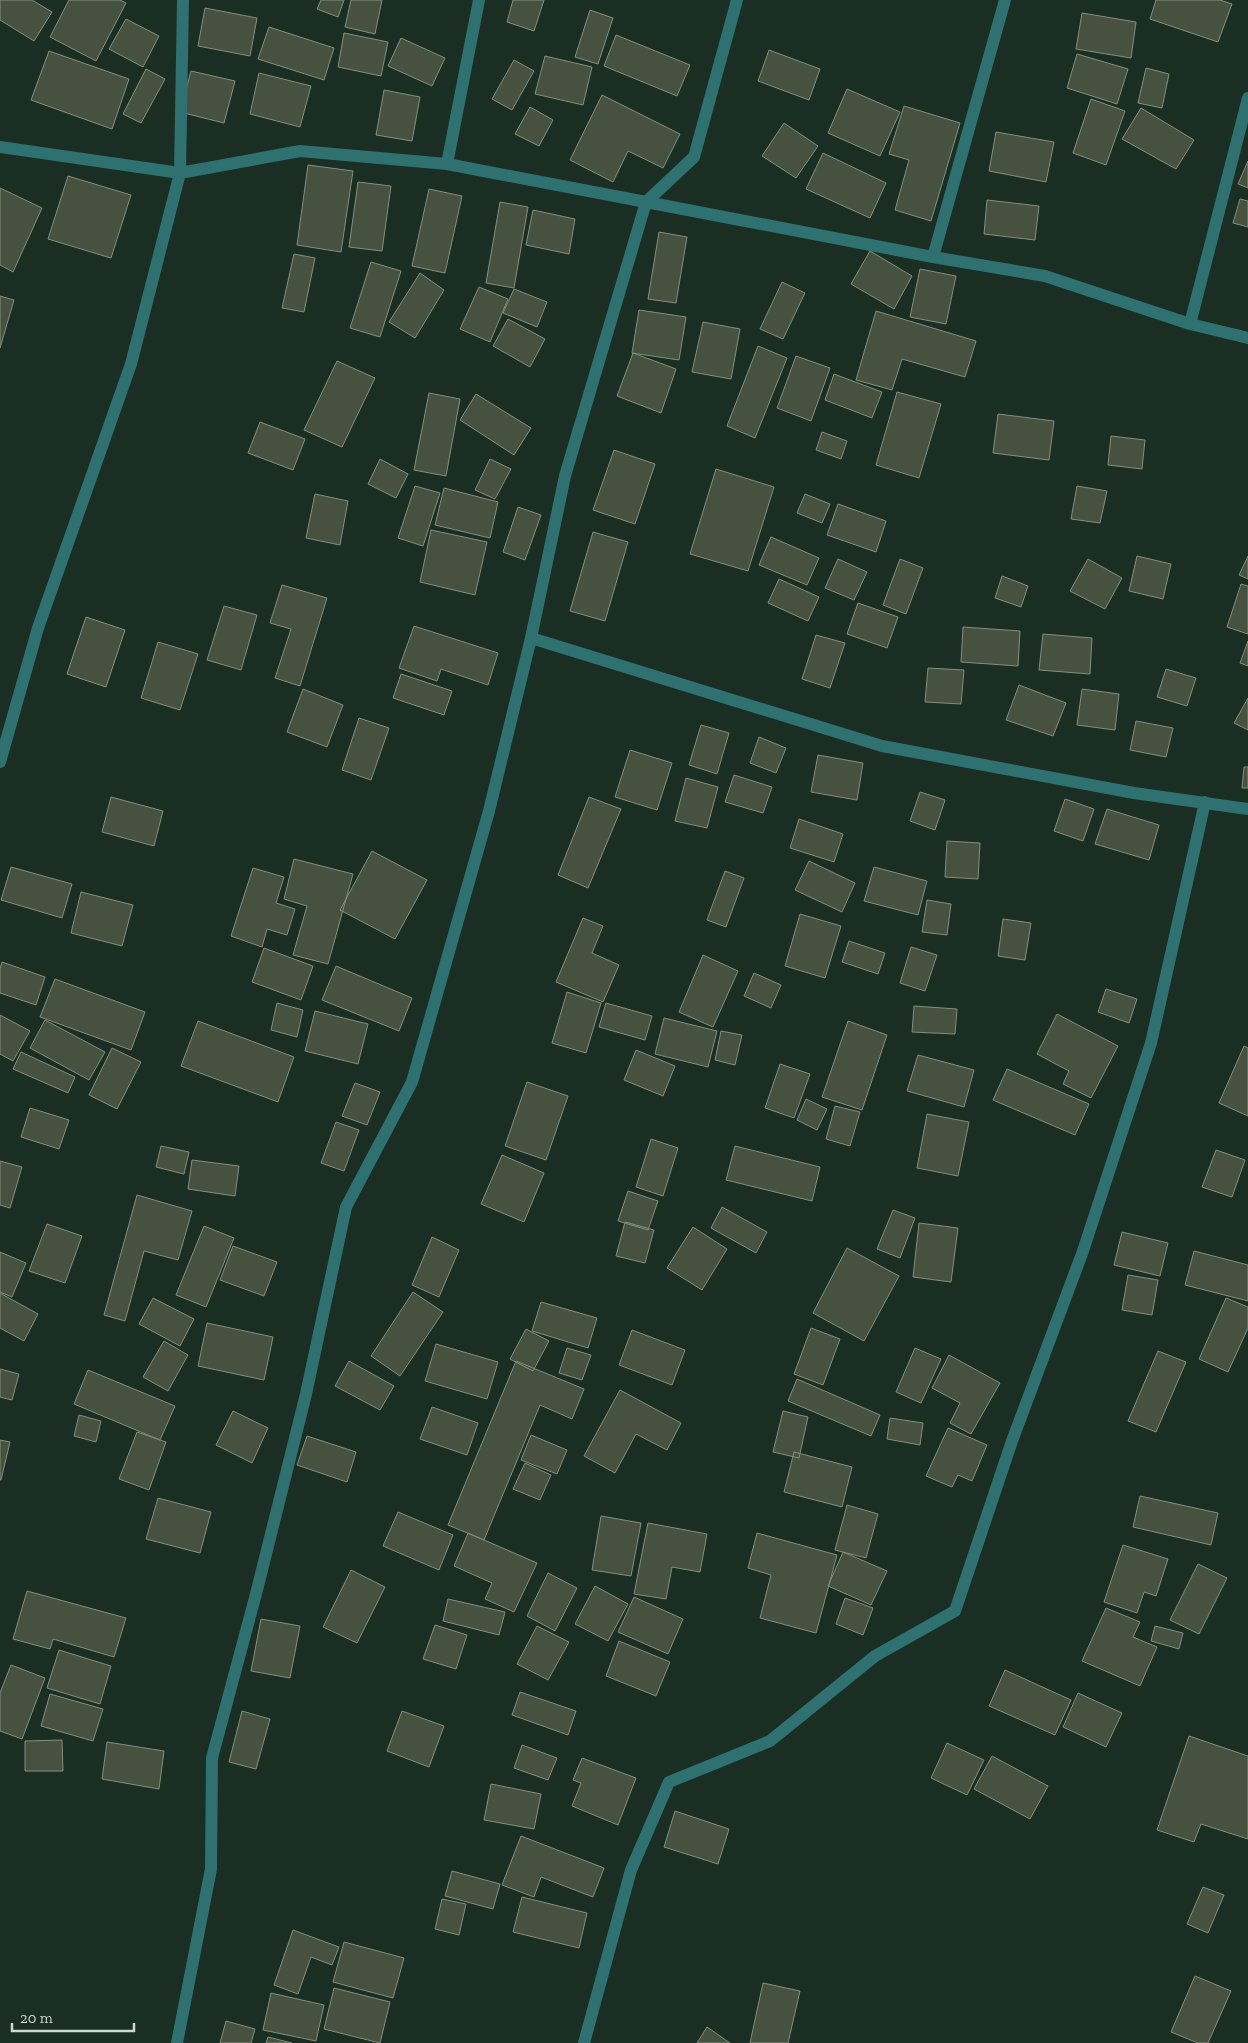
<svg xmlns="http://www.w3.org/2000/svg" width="1248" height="2043" font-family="'Zilla Slab',serif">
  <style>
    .building { fill: #47513f; stroke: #848f7c }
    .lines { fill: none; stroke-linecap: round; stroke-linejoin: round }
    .minor { stroke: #2e7170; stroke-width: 12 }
  </style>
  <rect width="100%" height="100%" fill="#1a2e24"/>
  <path class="building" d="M0 0H32L52 12 34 41 0 20Z
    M69 0H120L126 3 96 61 50 37Z
    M321 0H344L338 17 317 9Z
    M351 0H382L375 34 345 27Z
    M513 0H544L534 31 507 22Z
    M1156 0H1220L1232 4 1218 42 1150 19Z
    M205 8 257 18 250 56 198 46Z
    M590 10 613 18 598 64 575 57Z
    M1082 13 1136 22 1131 58 1076 49Z
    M126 19 159 36 143 67 109 49Z
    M269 27 334 48 324 80 258 59Z
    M344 33 388 42 381 76 338 67Z
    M616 35 690 65 677 96 604 66Z
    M401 38 445 58 432 86 388 66Z
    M769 50 820 69 809 100 758 81Z
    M49 51 129 79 112 129 31 100Z
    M1077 54 1128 69 1117 104 1067 88Z
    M545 56 592 67 583 105 535 94Z
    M514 60 534 71 512 110 492 99Z
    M1146 68 1169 74 1162 108 1138 103Z
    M146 69 165 79 141 123 123 114Z
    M191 71 235 81 224 123 180 112Z
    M259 73 311 86 300 127 250 114Z
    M847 89 900 112 880 156 828 133Z
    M384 90 420 97 412 141 376 135Z
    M602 95 680 134 663 168 628 151 613 182 570 160Z
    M1091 99 1125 111 1106 165 1073 153Z
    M904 106 960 123 931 221 895 210 909 160 889 154Z
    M530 107 553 120 539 146 515 134Z
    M1141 108 1194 140 1176 169 1122 139Z
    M784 123 818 146 796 178 762 156Z
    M996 132 1054 142 1046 182 989 171Z
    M823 153 886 183 870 218 806 189Z
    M1248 161V188L1238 184Z
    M308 165 353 171 341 252 297 245Z
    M68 176 131 195 111 258 48 239Z
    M358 182 391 186 382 251 349 247Z
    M0 188 42 208 13 272 0 265Z
    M429 189 462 196 445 273 412 266Z
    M1240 199 1248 201V227L1233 223Z
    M987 200 1039 206 1035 240 984 234Z
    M500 202 528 207 514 288 486 283Z
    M533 210 575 219 569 254 526 245Z
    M659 232 687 237 676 303 648 299Z
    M870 251 912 276 894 309 851 284Z
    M294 254 315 258 304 312 282 308Z
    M371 262 401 271 380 337 350 328Z
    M920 269 956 276 946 324 910 317Z
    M420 273 444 290 415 338 389 322Z
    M782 282 805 293 783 339 760 329Z
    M479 287 508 299 490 342 460 329Z
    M514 289 547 302 537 327 503 313Z
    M0 296 14 300 0 348Z
    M639 310 686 317 679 360 632 353Z
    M876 311 976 341 965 377 902 359 892 390 856 380Z
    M508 319 545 339 530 367 493 346Z
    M703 322 740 329 731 379 692 372Z
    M758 346 787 358 755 438 727 426Z
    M633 353 676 369 661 413 617 396Z
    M796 356 830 368 811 421 777 408Z
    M337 361 375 378 342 447 304 430Z
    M834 374 882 392 872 418 825 400Z
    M897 392 941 404 919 478 876 465Z
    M429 393 460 399 446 476 414 470Z
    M476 394 531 428 514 455 460 420Z
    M998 414 1054 421 1049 460 993 453Z
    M260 422 305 439 293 470 248 453Z
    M822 432 847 441 841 459 816 450Z
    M1111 436 1145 440 1142 469 1108 465Z
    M614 450 655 464 635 524 593 510Z
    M380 459 408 474 396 498 368 484Z
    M490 459 511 469 495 499 475 490Z
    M716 469 774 487 748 571 690 554Z
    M415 486 440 493 423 546 398 538Z
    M1077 486 1107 491 1100 523 1071 519Z
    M444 488 498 502 490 538 435 525Z
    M315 494 348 501 340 545 306 538Z
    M805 494 830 504 822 523 797 513Z
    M838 504 886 521 876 552 827 535Z
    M518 507 541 515 525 560 503 552Z
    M431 530 487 542 475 595 420 582Z
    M593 532 628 542 605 621 570 611Z
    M771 537 819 558 807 585 759 565Z
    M1137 556 1171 564 1163 599 1129 591Z
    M1248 556V579L1239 575Z
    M838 559 867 572 854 600 825 588Z
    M900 559 923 568 906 614 883 605Z
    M1088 559 1122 578 1105 609 1070 591Z
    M1002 576 1028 586 1021 607 995 598Z
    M779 579 819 597 808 621 768 603Z
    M1241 584 1248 586V634L1227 627Z
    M282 585 327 598 300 686 275 678 291 629 270 623Z
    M858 603 898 617 887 648 847 634Z
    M224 606 257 615 241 670 207 660Z
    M86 617 125 630 106 687 67 674Z
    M414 626 498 653 488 685 441 669 437 681 399 668Z
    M963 627 1020 631 1018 666 961 662Z
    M1043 634 1092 638 1090 674 1039 670Z
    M816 635 845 643 830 688 802 679Z
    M1248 641V666L1240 663Z
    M158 642 198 654 180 710 141 698Z
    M928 668 964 670 961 704 925 702Z
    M1166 669 1196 678 1187 706 1157 697Z
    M401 674 452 691 444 715 393 698Z
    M1019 685 1066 703 1053 736 1006 720Z
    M303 689 343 705 327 747 287 732Z
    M1082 689 1119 694 1115 730 1077 725Z
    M1248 698V730L1234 723Z
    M359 718 389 728 371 780 342 770Z
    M1136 721 1173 728 1166 757 1130 750Z
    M701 725 729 733 717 774 689 765Z
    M759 737 786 748 776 773 750 763Z
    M630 750 672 763 657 810 615 797Z
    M818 755 863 763 857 800 811 792Z
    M1244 767H1248V788H1242Z
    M734 775 772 787 763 813 725 802Z
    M686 778 718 787 707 828 675 821Z
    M920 792 945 800 935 830 910 821Z
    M111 797 163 811 154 846 102 832Z
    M589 797 621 809 588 888 558 875Z
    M1065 799 1094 809 1083 841 1054 831Z
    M1107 809 1159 825 1149 860 1095 844Z
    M799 819 843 834 834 862 790 848Z
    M947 841 980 843 978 879 945 877Z
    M372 851 427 880 395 939 340 910Z
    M294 859 353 874 328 964 293 955 307 906 284 899Z
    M809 861 855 883 842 912 795 890Z
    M11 867 72 884 62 918 1 900Z
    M874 867 927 881 918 915 864 901Z
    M253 868 284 877 276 903 295 909 287 935 267 929 262 947 231 936Z
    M725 871 744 878 726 927 707 920Z
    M81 892 133 905 122 946 71 933Z
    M927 900 951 904 947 935 922 932Z
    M800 914 841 926 825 978 785 966Z
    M583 918 603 926 592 953 619 965 603 1002 556 982Z
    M1003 919 1031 923 1025 960 998 956Z
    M849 941 885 953 878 974 842 962Z
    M911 947 937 955 925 991 900 983Z
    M264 948 313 966 301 1000 252 982Z
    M703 955 738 971 713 1027 679 1012Z
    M2 962 45 977 36 1005 0 993V969Z
    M336 966 412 998 399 1031 322 1000Z
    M754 973 781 985 771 1008 744 996Z
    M55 979 145 1012 131 1050 40 1017Z
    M1106 989 1137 999 1129 1023 1098 1012Z
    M567 992 601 1003 586 1053 552 1043Z
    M277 1003 303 1010 297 1037 271 1030Z
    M606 1003 652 1016 645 1040 599 1027Z
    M914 1006 957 1009 955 1034 912 1032Z
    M315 1011 368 1024 358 1064 305 1051Z
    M1057 1014 1118 1046 1091 1098 1063 1084 1069 1071 1037 1054Z
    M0 1015 30 1031 13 1061 0 1054Z
    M664 1018 717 1031 708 1067 655 1054Z
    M45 1020 105 1052 89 1080 30 1048Z
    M198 1021 294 1057 278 1102 181 1066Z
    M848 1021 887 1035 862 1110 822 1097Z
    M721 1031 742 1035 735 1065 715 1060Z
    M1244 1046 1248 1048V1116L1219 1103Z
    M112 1048 141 1062 117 1109 89 1095Z
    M636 1050 675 1066 663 1096 624 1080Z
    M21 1052 75 1077 68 1093 13 1069Z
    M918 1055 974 1070 964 1107 907 1091Z
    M780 1064 810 1074 794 1118 765 1108Z
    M1007 1069 1089 1104 1075 1135 993 1100Z
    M527 1082 568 1096 546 1160 505 1146Z
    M355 1083 380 1092 367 1125 342 1116Z
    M806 1099 827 1109 817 1130 797 1120Z
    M835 1106 860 1112 850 1146 826 1139Z
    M30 1108 69 1120 59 1149 21 1137Z
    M927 1114 969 1122 958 1176 917 1168Z
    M336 1122 359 1130 344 1171 321 1163Z
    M651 1139 678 1148 663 1196 636 1187Z
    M161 1146 189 1152 184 1174 156 1167Z
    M735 1146 820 1167 812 1201 726 1180Z
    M1216 1150 1245 1160 1232 1197 1202 1187Z
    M502 1155 544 1173 524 1222 481 1204Z
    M192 1160 239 1166 235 1196 188 1189Z
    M0 1161 22 1167 10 1208 0 1205Z
    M628 1191 658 1201 648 1230 618 1221Z
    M137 1195 192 1211 178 1260 144 1251 125 1321 104 1315Z
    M722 1207 767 1232 756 1253 711 1228Z
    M893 1210 915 1218 900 1258 877 1249Z
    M625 1222 654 1230 645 1263 616 1256Z
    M919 1223 958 1228 951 1282 913 1277Z
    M47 1224 82 1236 65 1283 29 1271Z
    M204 1226 234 1238 206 1307 176 1295Z
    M693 1227 727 1249 702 1290 667 1268Z
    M1122 1232 1168 1243 1160 1276 1114 1265Z
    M432 1237 459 1250 439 1297 412 1285Z
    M233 1246 277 1262 264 1296 220 1280Z
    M847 1248 899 1276 864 1341 813 1313Z
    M1194 1251 1248 1265V1301L1185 1285Z
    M0 1252 26 1263 12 1297 0 1292Z
    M1128 1275 1158 1280 1152 1315 1122 1310Z
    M413 1292 443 1312 400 1376 371 1356Z
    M0 1293 38 1314 24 1341 0 1328Z
    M153 1298 194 1319 180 1346 139 1324Z
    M1226 1298 1248 1307V1328L1228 1372 1199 1359Z
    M541 1302 597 1318 588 1348 532 1331Z
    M207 1323 273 1337 264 1380 198 1366Z
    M811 1328 840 1339 823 1385 794 1374Z
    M526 1329 549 1341 533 1371 510 1359Z
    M632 1330 685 1350 672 1385 619 1365Z
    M164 1341 188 1355 168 1391 143 1377Z
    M436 1344 498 1362 487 1399 425 1381Z
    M567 1348 591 1355 582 1380 559 1373Z
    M915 1348 941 1359 921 1403 896 1392Z
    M1158 1351 1186 1362 1156 1432 1128 1421Z
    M949 1355 1000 1383 971 1434 950 1423 960 1403 932 1388Z
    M349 1361 394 1386 380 1410 335 1386Z
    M516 1361 584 1389 572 1419 540 1405 484 1540 448 1525Z
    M0 1369 19 1374 12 1400 0 1397Z
    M88 1370 175 1406 160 1440 74 1404Z
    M797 1379 880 1415 871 1436 788 1401Z
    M620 1390 681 1423 667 1450 636 1434 615 1473 584 1456Z
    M432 1407 478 1423 467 1455 420 1439Z
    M233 1411 268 1428 252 1463 216 1445Z
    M783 1411 808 1417 799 1458 773 1452Z
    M79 1415 101 1421 96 1442 74 1436Z
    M890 1418 923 1423 920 1445 887 1439Z
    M948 1428 987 1445 972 1481 958 1475 952 1487 926 1476Z
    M137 1432 166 1442 149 1490 119 1479Z
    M531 1435 567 1450 557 1474 521 1460Z
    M307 1436 356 1452 347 1482 297 1465Z
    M0 1440 10 1442 1 1480H0Z
    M794 1452 852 1467 842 1507 784 1492Z
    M525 1463 551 1475 540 1500 513 1489Z
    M1140 1496 1218 1513 1211 1545 1133 1527Z
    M158 1498 211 1512 200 1553 146 1539Z
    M847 1505 878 1514 866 1558 835 1550Z
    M398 1512 453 1535 439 1570 383 1546Z
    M601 1516 641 1523 631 1576 592 1570Z
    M648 1523 707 1534 700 1572 672 1567 666 1599 634 1594Z
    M468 1533 537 1563 514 1612 485 1599 492 1583 454 1566Z
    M757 1533 837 1555 816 1633 760 1618 771 1575 748 1568Z
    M1123 1545 1168 1559 1156 1596 1144 1592 1137 1613 1104 1602Z
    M843 1552 887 1571 871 1605 828 1586Z
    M1198 1564 1227 1578 1199 1634 1170 1620Z
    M351 1570 385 1587 357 1643 323 1627Z
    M548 1573 577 1588 555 1631 527 1616Z
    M595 1586 628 1604 608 1641 575 1624Z
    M27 1591 126 1618 114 1657 53 1639 50 1649 13 1639Z
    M634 1597 683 1619 668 1654 618 1632Z
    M845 1598 873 1608 863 1635 836 1624Z
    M448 1599 505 1612 499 1635 443 1621Z
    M1106 1608 1140 1622 1133 1637 1157 1647 1140 1686 1082 1661Z
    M261 1619 300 1626 290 1678 251 1671Z
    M435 1625 467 1635 456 1669 423 1659Z
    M537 1626 569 1642 548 1680 517 1664Z
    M1155 1626 1183 1633 1179 1649 1151 1641Z
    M619 1641 670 1662 656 1696 606 1676Z
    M59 1650 111 1666 100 1704 47 1688Z
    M11 1665 45 1678 22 1739 0 1731V1693Z
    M1005 1670 1071 1700 1055 1735 989 1706Z
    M520 1692 576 1711 568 1735 512 1715Z
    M1078 1693 1122 1713 1106 1747 1063 1727Z
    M50 1694 103 1709 93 1741 41 1726Z
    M242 1711 270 1719 256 1769 229 1762Z
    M402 1711 444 1726 429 1767 387 1751Z
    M1189 1736 1248 1756V1839L1201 1824 1194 1842 1157 1830Z
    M62 1740 63 1771H25V1741Z
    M107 1742 164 1751 159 1789 102 1779Z
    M947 1743 984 1760 967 1795 931 1778Z
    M522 1745 557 1758 548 1780 514 1768Z
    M992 1756 1048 1786 1030 1819 974 1789Z
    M582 1758 636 1778 618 1825 572 1806 581 1783 573 1780Z
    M491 1784 541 1794 534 1829 484 1820Z
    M675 1811 729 1829 718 1864 664 1847Z
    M521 1836 604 1868 593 1897 541 1877 534 1897 502 1885Z
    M452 1871 500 1884 493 1909 445 1896Z
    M1203 1887 1224 1895 1208 1933 1187 1924Z
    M522 1897 587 1913 579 1948 513 1932Z
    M442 1899 466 1904 459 1935 435 1929Z
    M293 1930 339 1947 332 1965 311 1957 298 1994 274 1985Z
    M344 1942 404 1958 393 1998 333 1982Z
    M1195 1976 1231 1991 1208 2043H1198L1171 2032Z
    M763 1983 800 1991 788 2043H750Z
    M334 1988 390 2002 380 2043 324 2029Z
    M271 1993 324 2005 316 2041 263 2030Z
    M226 2021 255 2029 251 2043H220Z
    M707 2027 730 2043H697Z
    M268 2037 292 2043H266Z"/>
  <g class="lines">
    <path class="minor" d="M0 147 180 173 300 151 447 164 646 202 694 157 737 0
      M447 164 479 0
      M933 257 1005 0
      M1190 324 1248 98
      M531 638 882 746 1134 793 1248 809
      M0 762 38 628 131 364 180 173 183 0
      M177 2043 211 1869 212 1758 256 1594 306 1394 346 1207 412 1082 489 811 531 638 565 476 646 202 933 257 1045 276 1190 324 1248 338
      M584 2043 631 1870 669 1782 770 1741 875 1656 955 1611 1012 1441 1083 1251 1151 1043 1205 802"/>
  </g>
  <path d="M12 2023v8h122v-8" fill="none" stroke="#cbd7d1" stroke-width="2.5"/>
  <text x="20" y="2023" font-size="15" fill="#cbd7d1" stroke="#1a2e24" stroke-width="4" paint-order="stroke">20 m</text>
</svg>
